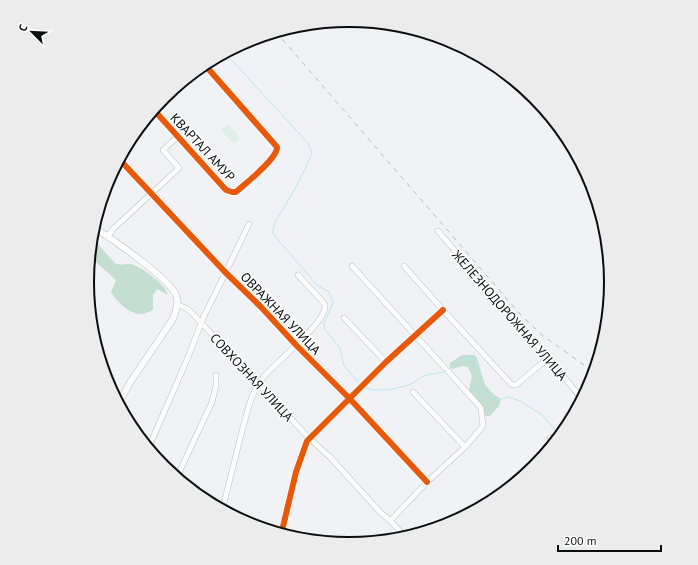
<svg xmlns="http://www.w3.org/2000/svg" width="698" height="565" font-family="'PT Sans',sans-serif">
  <style>
    .green { fill: #ddefe7 }
    .forest { fill: #c4ded1 }
    .lines { fill: none; stroke-linecap: round; stroke-linejoin: round }
    .stream { stroke: #bce6ec; stroke-width: 1 }
    .minor-casing { stroke: #bbbcbe; stroke-width: 6 }
    .major-casing { stroke: #bbbcbe; stroke-width: 7 }
    .minor { stroke: #fdfdfe; stroke-width: 5 }
    .major { stroke: #fdfdfe; stroke-width: 6 }
    .rail { stroke: #b8b8ba; stroke-width: 1; stroke-dasharray: 5 5; stroke-linecap: butt }
    .cycleway-casing { stroke: #fff; stroke-width: 8 }
    .cycleway { stroke: #e8590c; stroke-width: 6 }
    .labels { text-anchor: middle; stroke-width: 3; stroke-linejoin: round; paint-order: stroke }
    .street-label { font-size: 13px; fill: #0c0d0e; stroke: #fff }
    .rim { fill: none; stroke: #0c0d0e; stroke-width: 2 }
  </style>
  <rect width="100%" height="100%" fill="#f0f2f5"/>
  <path class="green" d="M228 124 240 138 234 144 221 130Z"/>
  <path class="forest" d="M91 237 115 263C120 266 125 264 130 264 141 266 166 285 168 295L157 289 153 295V310C149 312 144 314 140 314 130 314 116 301 111 292L116 280 89 256Z
    M462 355H474L477 358 485 385 493 394 501 399 499 406 490 416H486L481 405 470 394 469 390 472 376 468 367 463 366 452 369 449 367 450 363Z"/>
  <g class="lines">
    <path class="stream" d="M225 53 308 143 312 152C306 169 294 191 285 206 280 215 272 223 273 234L317 285 329 292 333 303 324 323V328L340 348 344 366 361 385
      M448 369 465 358H471L476 361 478 372V384L484 393 498 400 509 397 520 401 542 415 554 428 560 437
      M363 387C375 393 401 389 413 383 418 380 421 376 427 375 433 373 440 374 446 371"/>
    <g class="minor-casing">
      <path id="minor" d="M153 109 226 190 232 192H236C245 184 278 158 277 147L204 64
        M119 159 225 272 261 307 296 345 350 399 427 482
        M438 231 548 358 583 400
        M108 236 113 229 179 168 163 150 178 136
        M352 266 445 368
        M404 266 443 310 512 385H516L548 358
        M178 305 186 308 191 312 309 438 330 457 381 513C391 520 398 529 406 538
        M344 318 386 362
        M413 392 465 447
        M550 438 554 445
        M148 449 186 362 204 316 221 282 249 224
        M176 479 212 402 216 386V375
        M488 504 548 452
        M222 511C229 484 235 458 242 431 247 414 250 395 261 380 273 364 327 323 325 305L322 301 298 275
        M391 520 427 482 465 447 483 426 481 408 448 371
        M281 535 296 472 307 441 386 362 443 310"/>
    </g>
    <g class="major-casing">
      <path id="major" d="M93 227C111 238 169 278 176 295 179 303 176 311 173 319L131 381 118 404"/>
    </g>
    <use href="#minor" class="minor"/>
    <use href="#major" class="major"/>
    <path class="rail" d="M276 32 520 314 542 335 595 373"/>
    <g class="cycleway-casing">
      <path id="cycleway" d="M153 109 226 190 232 192H236C245 184 278 158 277 147L204 64
        M119 159 225 272 261 307 296 345 350 399 427 482
        M281 535 296 472 307 441 386 362 443 310"/>
    </g>
    <use href="#cycleway" class="cycleway"/>
  </g>
  <g class="labels">
    <g class="street-label">
      <text transform="translate(203 147) rotate(47)" y="5">КВАРТАЛ АМУР</text>
      <text transform="translate(281 313) rotate(46)" y="5">ОВРАЖНАЯ УЛИЦА</text>
      <text transform="translate(510 315) rotate(49)" y="5">ЖЕЛЕЗНОДОРОЖНАЯ УЛИЦА</text>
      <text transform="translate(252 377) rotate(47)" y="5">СОВХОЗНАЯ УЛИЦА</text>
    </g>
  </g>
  <path d="M0 0H698V565H0ZM94 282a255 255 0 1 1 510 0a255 255 0 1 1-510 0Z" fill="#ececec" fill-rule="evenodd"/>
  <path class="rim" d="M94 282a255 255 0 1 1 510 0a255 255 0 1 1-510 0Z"/>
  <g transform="translate(32 32) rotate(294)" stroke="#ffffff" stroke-width="3" paint-order="stroke">
  <path d="M0-3L7 15L0 10L-7 15Z" fill="#0c0d0e"/>
  <text y="-6" font-size="11" font-weight="bold" text-anchor="middle" fill="#0c0d0e">С</text>
  </g>
  <path d="M558 545v6h103v-6" fill="none" stroke="#0c0d0e" stroke-width="2"/>
  <text x="564" y="545" font-size="12" fill="#0c0d0e" stroke="#ffffff" stroke-width="3" paint-order="stroke">200 m</text>
</svg>
